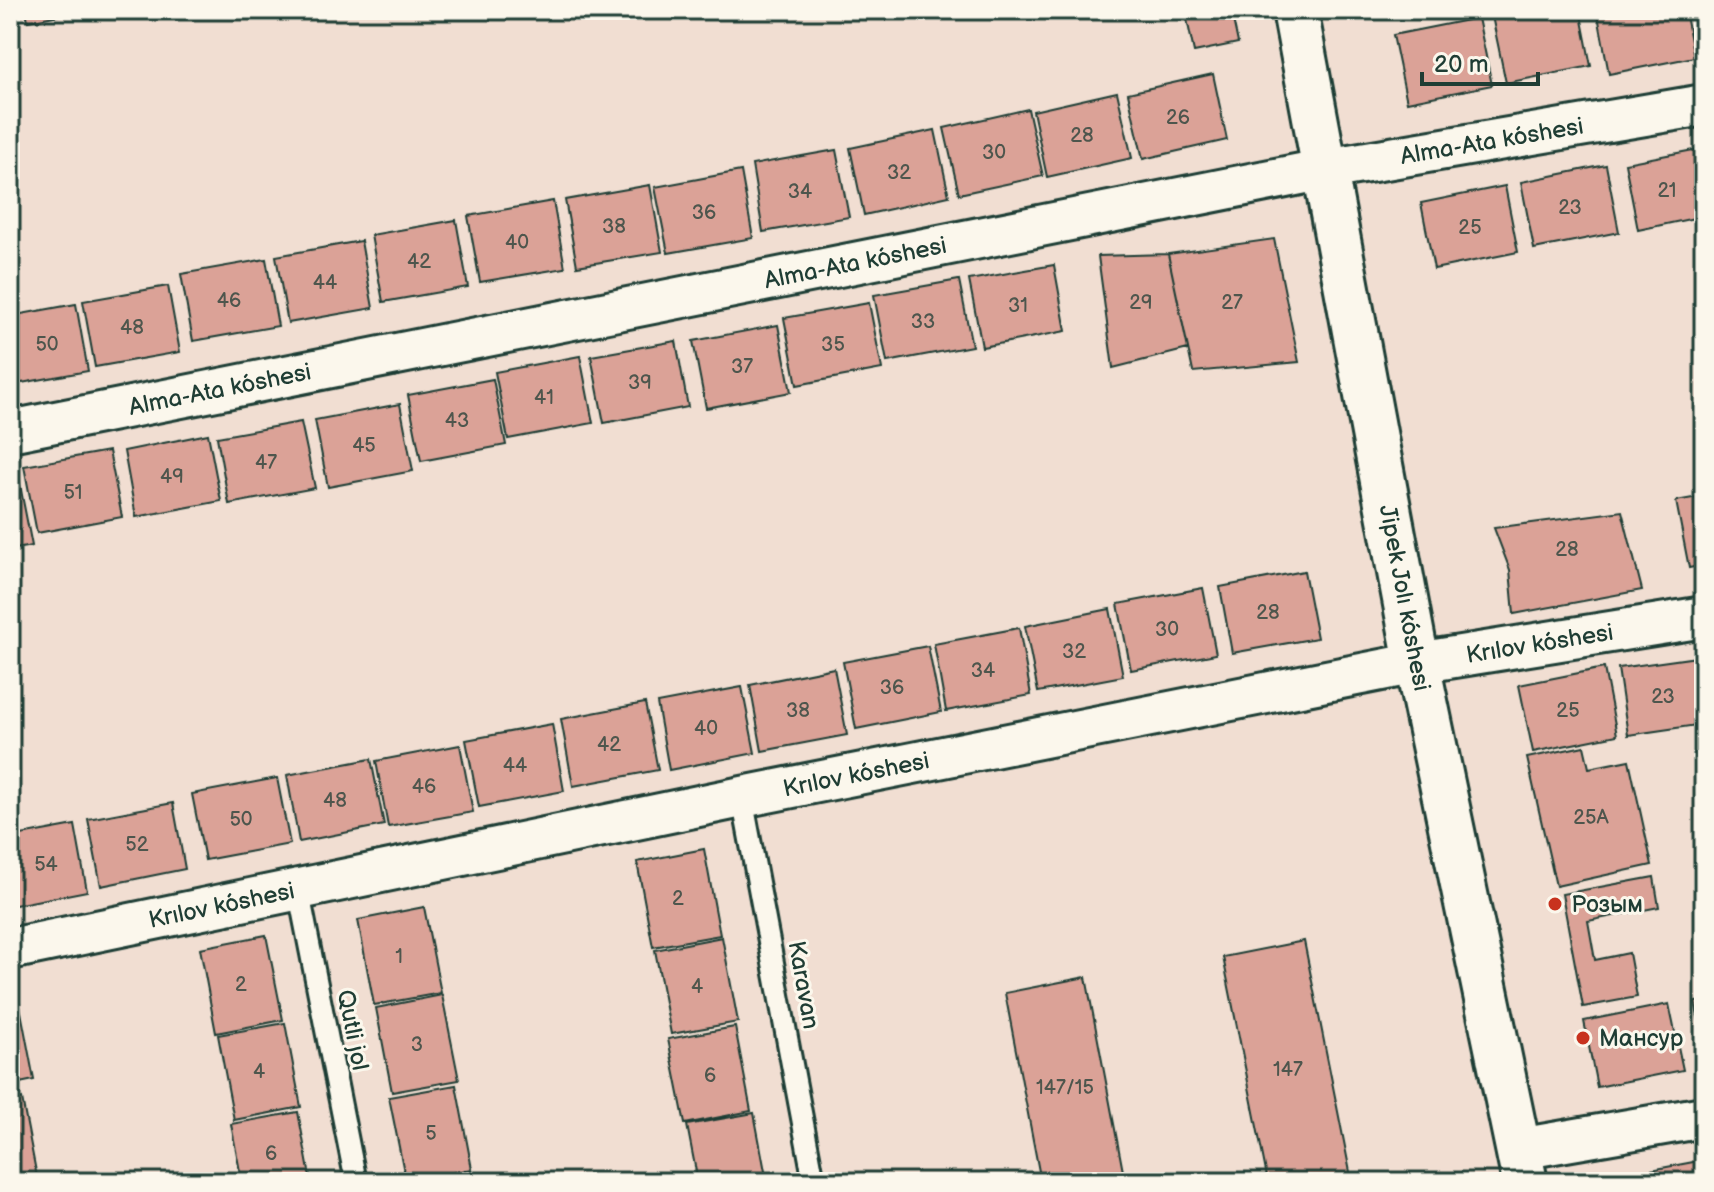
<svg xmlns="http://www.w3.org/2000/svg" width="1714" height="1192" font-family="'Balsamiq Sans',sans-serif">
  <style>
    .building { fill: #dba297; stroke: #1f3d34; stroke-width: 2 }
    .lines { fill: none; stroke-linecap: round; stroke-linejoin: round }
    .lane-casing { stroke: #1f3d34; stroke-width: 26 }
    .street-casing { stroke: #1f3d34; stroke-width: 46 }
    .secondary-casing { stroke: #1f3d34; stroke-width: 50 }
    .lane { stroke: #fbf7ec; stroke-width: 20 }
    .street { stroke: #fbf7ec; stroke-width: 40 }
    .secondary { stroke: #fbf7ec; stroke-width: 44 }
    .poi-dot { fill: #c8321e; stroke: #fbf7ec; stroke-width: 3 }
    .labels { text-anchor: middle; stroke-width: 6; stroke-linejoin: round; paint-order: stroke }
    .number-label { font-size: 20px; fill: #4e564d }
    .street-label { font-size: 24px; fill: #1f3d34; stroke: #fbf7ec }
    .poi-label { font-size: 24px; fill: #1f3d34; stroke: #fbf7ec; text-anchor: start }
  </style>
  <rect width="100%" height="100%" fill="#f1ded2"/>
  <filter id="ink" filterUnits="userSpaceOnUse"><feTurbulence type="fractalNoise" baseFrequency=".0125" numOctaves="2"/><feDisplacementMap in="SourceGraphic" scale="16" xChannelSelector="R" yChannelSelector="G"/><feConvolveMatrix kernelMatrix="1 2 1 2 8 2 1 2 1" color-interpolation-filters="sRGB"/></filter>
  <g filter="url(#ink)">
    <path class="building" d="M26 10H86L28 21Z
      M1185 10H1231L1238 43 1194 52Z
      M1523 10H1580L1591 66 1506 83 1492 16Z
      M1597 10H1685L1694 57 1609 74Z
      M1478 18 1492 85 1407 102 1393 35Z
      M1213 74 1227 140 1143 159 1128 93Z
      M1117 92 1132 158 1047 177 1033 111Z
      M1028 109 1043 176 959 194 944 128Z
      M935 130 949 196 864 215 850 148Z
      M1704 148V216L1638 230 1625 163Z
      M836 150 849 217 763 232 752 165Z
      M1606 165 1619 232 1534 249 1521 182Z
      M741 171 753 238 668 253 655 187Z
      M650 185 662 252 577 266 565 200Z
      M1505 186 1518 252 1434 269 1421 203Z
      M553 201 565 268 480 282 468 216Z
      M456 220 468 287 383 302 371 235Z
      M1274 239 1299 362 1193 372 1168 254Z
      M361 241 373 308 288 323 276 256Z
      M1168 254 1188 349 1113 368 1098 256Z
      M266 259 278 326 193 341 181 274Z
      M1054 265 1066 331 982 347 969 280Z
      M959 280 972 346 887 362 874 295Z
      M168 286 180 352 95 367 83 301Z
      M869 303 882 369 797 385 784 318Z
      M76 304 88 371 10 385V316Z
      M778 325 791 392 706 408 693 341Z
      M676 341 688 407 604 423 591 356Z
      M580 356 593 423 508 439 495 372Z
      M493 379 506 445 421 461 408 395Z
      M400 404 413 471 328 487 315 420Z
      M301 422 315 488 229 504 217 437Z
      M208 434 221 501 136 517 124 451Z
      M109 451 122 517 37 533 24 466Z
      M19 480 32 546 10 550V481Z
      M1704 496V565L1689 568 1676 501Z
      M1622 511 1642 590 1514 614 1510 570 1494 528Z
      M1304 571 1317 638 1232 653 1220 587Z
      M1203 588 1216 654 1131 670 1118 604Z
      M1110 609 1123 676 1038 692 1025 626Z
      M1019 628 1031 695 946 711 934 644Z
      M928 646 941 712 856 729 843 662Z
      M1704 656V724L1628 735 1618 668Z
      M834 668 847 735 762 751 750 685Z
      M1604 668 1617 735 1533 752 1519 685Z
      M742 687 755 753 669 770 657 703Z
      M645 703 658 770 573 786 561 719Z
      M552 724 564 791 479 807 466 740Z
      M460 745 473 812 388 827 376 761Z
      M1584 746 1589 768 1629 760 1652 865 1556 886 1527 758Z
      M371 759 384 825 299 842 287 775Z
      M277 778 290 844 205 860 192 794Z
      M173 803 185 869 101 886 88 819Z
      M75 825 87 891 10 906V837Z
      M704 849 720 935 653 947 637 862Z
      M1654 877 1659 907 1588 921 1595 960 1629 953 1637 997 1583 1007 1562 894Z
      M424 907 441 993 374 1005 358 920Z
      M266 935 283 1020 216 1033 200 948Z
      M722 937 738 1022 671 1034 655 950Z
      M1304 941 1352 1182H1268L1223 957Z
      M1086 977 1125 1182H1041L1005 993Z
      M442 995 459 1080 392 1092 376 1008Z
      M18 996 34 1080 10 1085V997Z
      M1704 1001V1047L1695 1002Z
      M1669 1004 1683 1070 1597 1087 1584 1021Z
      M285 1023 301 1107 234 1120 218 1035Z
      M735 1027 751 1111 685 1124 668 1039Z
      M456 1085 472 1169 406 1182 389 1097Z
      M22 1099 38 1182H10V1102Z
      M298 1112 311 1182H242L231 1124Z
      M754 1113 767 1182H698L687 1125Z
      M1704 1160V1182H1620L1619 1176Z
      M474 1171 476 1182H417Z"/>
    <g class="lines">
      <g class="lane-casing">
        <path id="lane" d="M742 797 814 1182
          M298 888 356 1182"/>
      </g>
      <g class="street-casing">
        <g id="street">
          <path id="s1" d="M10 431 1326 169 1704 105"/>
          <path id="s2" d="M10 949 742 797 1417 663 1704 617"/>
          <path d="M1519 1149 1704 1117"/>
        </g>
      </g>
      <g class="secondary-casing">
        <g id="secondary">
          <path id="s3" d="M1295 10 1417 663 1525 1182"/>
        </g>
      </g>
      <use href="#lane" class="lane"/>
      <use href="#street" class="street"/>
      <use href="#secondary" class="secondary"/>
    </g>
  </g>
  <g class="poi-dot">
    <circle cx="1555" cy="904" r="8"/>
    <circle cx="1583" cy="1038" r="8"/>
  </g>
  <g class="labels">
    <g class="number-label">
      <text x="1178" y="124">26</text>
      <text x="1082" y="142">28</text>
      <text x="994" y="159">30</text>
      <text x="899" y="179">32</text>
      <text x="1667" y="197">21</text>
      <text x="800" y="198">34</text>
      <text x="1570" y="214">23</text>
      <text x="704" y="219">36</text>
      <text x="614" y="233">38</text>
      <text x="1470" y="234">25</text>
      <text x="517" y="249">40</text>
      <text x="419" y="268">42</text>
      <text x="325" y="289">44</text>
      <text x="229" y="307">46</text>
      <text x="1141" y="309">29</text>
      <text x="1232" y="309">27</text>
      <text x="1018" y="312">31</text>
      <text x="923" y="328">33</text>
      <text x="132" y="334">48</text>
      <text x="47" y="351">50</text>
      <text x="833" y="351">35</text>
      <text x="742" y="373">37</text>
      <text x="640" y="389">39</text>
      <text x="544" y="404">41</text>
      <text x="457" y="427">43</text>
      <text x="364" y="452">45</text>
      <text x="266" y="469">47</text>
      <text x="172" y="483">49</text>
      <text x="73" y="499">51</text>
      <text x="1567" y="556">28</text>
      <text x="1268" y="619">28</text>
      <text x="1167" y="636">30</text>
      <text x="1074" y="658">32</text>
      <text x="983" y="677">34</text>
      <text x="892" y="694">36</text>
      <text x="1663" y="703">23</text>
      <text x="798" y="717">38</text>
      <text x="1568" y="717">25</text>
      <text x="706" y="735">40</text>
      <text x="609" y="751">42</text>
      <text x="515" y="772">44</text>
      <text x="424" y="793">46</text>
      <text x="335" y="807">48</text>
      <text x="1591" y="824">25A</text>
      <text x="241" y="826">50</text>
      <text x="137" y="851">52</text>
      <text x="46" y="871">54</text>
      <text x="678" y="905">2</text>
      <text x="399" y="963">1</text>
      <text x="241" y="991">2</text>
      <text x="697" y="993">4</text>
      <text x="417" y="1051">3</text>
      <text x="1288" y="1076">147</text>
      <text x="259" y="1078">4</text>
      <text x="710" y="1082">6</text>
      <text x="1065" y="1094">147/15</text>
      <text x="431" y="1140">5</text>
      <text x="271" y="1160">6</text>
    </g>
    <g class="street-label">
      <text dy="8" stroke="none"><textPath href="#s1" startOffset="1510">Alma-Ata kóshesi</textPath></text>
      <text dy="8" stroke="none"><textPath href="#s1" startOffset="862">Alma-Ata kóshesi</textPath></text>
      <text dy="8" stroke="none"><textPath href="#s1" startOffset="214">Alma-Ata kóshesi</textPath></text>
      <text dy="8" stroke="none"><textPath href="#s3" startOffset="598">Jipek Jolı kóshesi</textPath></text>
      <text dy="8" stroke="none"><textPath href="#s2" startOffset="1560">Krılov kóshesi</textPath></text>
      <text dy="8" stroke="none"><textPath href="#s2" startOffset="864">Krılov kóshesi</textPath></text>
      <text dy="8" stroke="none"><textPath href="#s2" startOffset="216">Krılov kóshesi</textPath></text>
      <text transform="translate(804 985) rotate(80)" y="8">Karavan</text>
      <text transform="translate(353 1030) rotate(79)" y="8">Qutli jol</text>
    </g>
    <g class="poi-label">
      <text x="1571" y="912">Розым</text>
      <text x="1599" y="1046">Мансур</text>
    </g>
  </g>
  <rect width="1714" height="1192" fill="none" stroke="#fbf7ec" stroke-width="40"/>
  <rect x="20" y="20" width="1674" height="1152" fill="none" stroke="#1f3d34" stroke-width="3" filter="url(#ink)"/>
  <path d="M1422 72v12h116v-12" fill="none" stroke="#1f3d34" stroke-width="4"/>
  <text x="1434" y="72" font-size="24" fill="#1f3d34" stroke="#fbf7ec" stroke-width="6" paint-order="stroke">20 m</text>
</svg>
